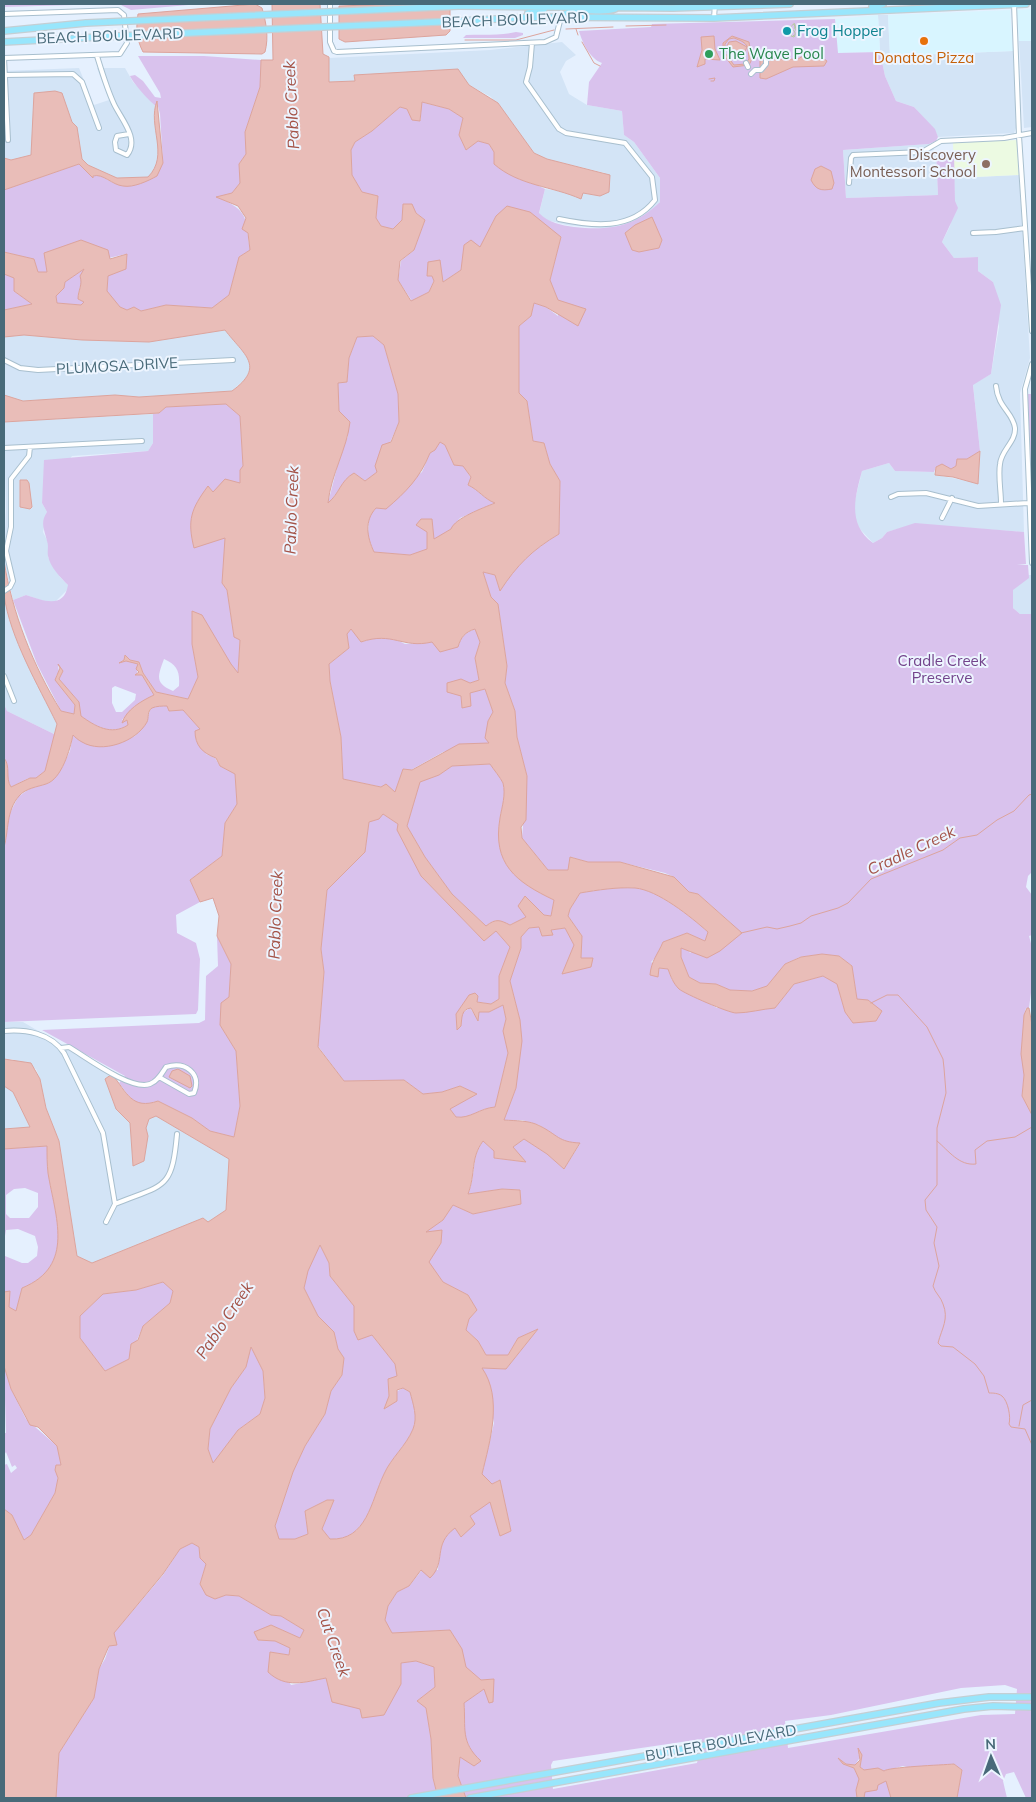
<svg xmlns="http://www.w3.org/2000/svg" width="1036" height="1802" font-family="Mulish,sans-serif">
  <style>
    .residential { fill: #d3e4f6 }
    .commercial { fill: #d8f5ff }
    .education { fill: #ecfae2 }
    .green { fill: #d9c2ed; fill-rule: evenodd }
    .water { fill: #e9bdb8; stroke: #dca49d; fill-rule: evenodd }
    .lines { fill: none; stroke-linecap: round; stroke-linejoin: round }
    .stream { stroke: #dca49d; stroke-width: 1 }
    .minor-casing { stroke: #a8bfce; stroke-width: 6 }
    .highway-casing { stroke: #c4cfd4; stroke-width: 8 }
    .minor { stroke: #fff; stroke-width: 4 }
    .highway { stroke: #98e6fc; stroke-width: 5.5 }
    .rail { stroke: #b6c9a2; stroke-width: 1; stroke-dasharray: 8 5; stroke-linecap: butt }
    .highway-bridge-casing { stroke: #c4cfd4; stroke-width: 8; stroke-linecap: butt }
    .highway-bridge { stroke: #98e6fc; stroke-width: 5.5 }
    .culture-dot { fill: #0f9aa8; stroke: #edf5ff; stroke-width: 2 }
    .food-dot { fill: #e8710a; stroke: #edf5ff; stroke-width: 2 }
    .leisure-dot { fill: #2e9e5b; stroke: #edf5ff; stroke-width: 2 }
    .education-dot { fill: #8d6e63; stroke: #edf5ff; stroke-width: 2 }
    .labels { text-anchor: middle; stroke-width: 4; stroke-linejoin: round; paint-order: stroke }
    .street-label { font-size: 15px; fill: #486a79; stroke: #edf5ff }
    .culture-label { font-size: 15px; fill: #0d838f; stroke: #edf5ff; text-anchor: start }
    .leisure-label { font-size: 15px; fill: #27864d; stroke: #edf5ff; text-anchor: start }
    .food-label { font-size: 15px; fill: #c56008; stroke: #edf5ff }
    .education-label { font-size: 15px; fill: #785e54; stroke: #edf5ff; text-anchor: end }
    .park-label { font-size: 15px; fill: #73448c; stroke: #edf5ff }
    .water-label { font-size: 16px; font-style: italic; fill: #a45348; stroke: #edf5ff }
  </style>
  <rect width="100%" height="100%" fill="#e5f0fe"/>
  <path class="residential" d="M878 15H888L890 56 1013 51 1016 128 1014 133 938 137 934 129 914 107 896 101 885 76 880 52Z
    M1019 41H1032V127L1024 128Z
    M562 42 576 55 566 61 560 72 569 94 587 105 622 111 624 135 634 142 660 178V202L648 213 630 222 609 229 567 225 546 220 539 214 545 189 566 192 581 198 583 193 600 196 605 173 547 159 534 153 491 97 469 85 458 70 354 75 355 81 329 82V58L490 50Z
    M79 68 94 105 109 100 97 68H125L133 82 156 106 159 159 153 172 148 177 117 178 88 165 82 159 77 127 72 122 67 109 34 94 31 155 11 160 4 158V71Z
    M929 144 936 152 938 195 846 198 843 150Z
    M1019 175 1030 358 1020 393 1024 532 915 524 887 532 882 538 873 543 859 528 854 517V504L862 471 889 463 895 471 934 472 936 475 978 483 980 451 973 384 991 374 999 327 993 282 978 271V257L954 258 942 242 950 226 955 201 954 178Z
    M225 330 241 347 251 365 250 374 232 391 139 397 115 395 22 401 4 395V337L7 336 24 335 82 340 149 342Z
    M153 414V443L148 451 72 456 43 494 42 503 47 512 43 532 48 542V557L60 577 68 585V589L56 601 50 603 26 595 13 600 4 561 6 509 4 422Z
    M1028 575H1032V614H1020L1013 608V589L1028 578Z
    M4 595 22 652 57 724 56 735 7 711 4 704Z
    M4 1022H23L112 1074 116 1109 130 1123 133 1166 148 1136 146 1128 149 1119 156 1116 229 1159 226 1210 208 1222 203 1218 92 1263 77 1256 59 1141 46 1107 40 1079 36 1069 12 1059H4Z
    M4 1086 13 1092 30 1128 4 1129Z"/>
  <path class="commercial" d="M1032 9V41H1019L1017 10Z
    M1010 10 1013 51 890 56 888 15Z
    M878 15 880 52 837 53 835 19Z"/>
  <path class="education" d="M1017 140 1019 175 954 178 953 143Z"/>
  <path class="green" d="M4 4H200L131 10 121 5 109 4 4 7Z
    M835 19 838 53 880 52 885 76 896 101 914 107 935 129 938 137 936 141 929 144 843 150 846 198 938 195 936 152H954L955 201 958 208 942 242 954 258 978 257V271L993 282 1001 305 991 374 973 385 980 451 951 469 942 465 936 467 934 472 895 471 889 463 862 471C855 497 847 524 873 543L882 538 887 532 915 523 1024 532 1026 564 1017 565H1028L1029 578 1013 590V608L1020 614H1032V872L1028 876 1026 887 1032 895V935L1029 936C1036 957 1032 987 1029 1008H1026L1024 1016V1075L1022 1096 1032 1115V1798H1026L1014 1772 1006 1774 1003 1781 1007 1798H957L962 1770 954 1764 911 1768 903 1766 884 1771 864 1770 860 1767 862 1755 858 1754 861 1756 855 1765 846 1764 841 1760 843 1764 854 1768 860 1779 856 1790 857 1798H466L458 1776 460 1756 472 1753 463 1732 465 1720 464 1703 484 1689 493 1679 481 1680 465 1667 461 1649 450 1630 392 1633 385 1620 388 1606 397 1592 409 1586 422 1570H438C440 1552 440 1539 455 1527L461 1537 474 1524 469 1516 490 1501 500 1535 511 1531 499 1480 492 1484 482 1474 494 1423 482 1368 506 1369 537 1330 518 1338 508 1355H486L478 1341 466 1330 469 1319 477 1310 468 1295 443 1282 428 1262 441 1243 425 1232 443 1220 453 1205 473 1214 521 1204 520 1190 502 1189 468 1194C477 1173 470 1160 483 1141L494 1151V1158L525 1162 513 1147 524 1139 547 1154 564 1169 580 1144 565 1143 539 1125 522 1120H504L516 1088 520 1020 510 981 521 948V937L529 928 539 926 542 936 551 930 565 928 581 958 582 936 568 916 570 909 580 893C598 890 616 887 635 888 658 890 691 917 708 932L705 941 687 933 663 942 658 955 651 962 659 968 668 969 672 980 681 990 700 998 717 1008H775L794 984 823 976 837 983 845 1012 857 999 852 966 839 956 822 954 800 957 785 964 767 987 751 991 730 990 716 984 700 983 689 977 681 957V948H687L690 953 731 923 698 894 689 892 674 877 665 873 620 862H588L571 857 568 870H548L522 838 527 776 517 737 515 711 505 683 507 666 498 604 491 597 483 572 495 575 500 590C517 565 532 550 559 534L560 481 550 464 544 443 533 441 527 401 519 394V326L531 316 534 303 546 307 558 316V300L550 280 561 237 496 216 480 248 465 245 461 270 443 282 432 276 434 280 429 292 412 301 398 280 401 261 414 250 425 220 408 206 403 205 402 220 393 229 381 226 376 218 378 196 362 192 352 175 351 150 355 142 372 131 400 107 407 109 421 120V102L449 109 463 118 459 135 466 150 478 141 489 144 494 152V164L545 189 539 213C549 223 561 225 574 227 609 231 634 227 660 202V178L634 142 624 135 622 111 587 105 589 82 602 63C590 59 582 42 579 31L651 27 652 24ZM1005 1685 1017 1689 1015 1714 981 1715 788 1748 785 1721 831 1715 961 1688ZM702 1739 697 1763 553 1789 551 1765 553 1761Z
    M516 32 523 33V35L515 38H463L466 35C483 34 500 36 516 32Z
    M138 56H204L261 60 260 87 245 132 246 154 239 164 240 183 232 193 218 197C250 212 245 217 250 250L239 257 229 295 212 308 166 305 141 311 134 307 127 310 120 307 107 292 108 275 126 254 47 272H38L34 259 4 252V190L79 164 93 176C99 174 102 177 108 180 132 195 146 179 163 163L160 114 157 102 156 106C149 101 133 83 130 76L135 75 143 81 155 97 161 98 160 93Z
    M84 269C84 280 78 288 78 299L84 302 81 305 57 303 56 296 64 288 65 282Z
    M4 272 15 278 14 291 32 304 4 310Z
    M373 336 384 345 398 394 399 422 377 472 365 481 354 473C341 481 339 493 328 503L341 452 348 436 339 411 338 383 347 382 349 358 357 337Z
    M1027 394H1032V518Z
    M226 404 240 416 243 467 240 471V483L220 487 213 492 209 487 226 537 222 583 227 590 234 636 240 640 238 674 231 664 192 644 198 677 188 699 156 692 143 673 139 662 130 660 125 655 124 660 119 662 126 660 138 664 137 674 142 675 154 695 135 706 122 720H127L128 725C111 736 95 726 80 716L79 702 59 679 63 671 58 665 59 672 56 676 58 683 75 705 74 714 61 711 37 664 13 600 26 595C42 600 64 610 68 585 61 578 50 567 48 556 47 551 49 546 47 541 44 528 40 523 47 512L42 503 44 460 148 451 153 443V414L159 413 166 407ZM164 659C177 665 180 671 179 686L173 691C154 683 158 676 164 659ZM115 686 136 694 135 700 122 712H116L112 703V688Z
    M440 442 445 445 454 465H463L471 478 468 485C479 490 484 499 495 503L460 518 451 529 434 540 428 532 427 550 410 555 374 552 368 538 369 516 376 508 422 472 430 453Z
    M351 629 362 642 376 637 393 638 405 644 432 642 458 647C461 637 465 632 476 629L480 642 475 658 479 680 470 683 461 695 462 708 470 693 485 689 493 712 488 721 490 743 443 752 411 770 403 769 395 793 382 787 343 779 341 737 330 681 329 664 349 648 347 634Z
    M4 704 7 711 56 735 45 771 36 778H29L11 787C5 778 11 766 4 758Z
    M168 705 169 711 183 710 201 730 206 754 215 758 220 766 235 774 237 804 225 823 222 856 190 880 200 902 176 915 177 933 196 943 200 959 198 1010 196 1014 4 1022V847L9 815 18 797 29 789 49 783 61 770 70 751 73 734 114 745 135 736 147 722 150 710 153 707Z
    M490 764C494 769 500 777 503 783 506 795 502 806 500 818 492 863 516 882 554 900L551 916 544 915 535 908 527 917 509 925C499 920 496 918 486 926L452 894 425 857 407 826 420 781 439 775 452 766Z
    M383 814 398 824 421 876 484 941 496 931 510 947 499 976V999L491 1004 467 1000C458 1007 456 1019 457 1030L461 1026 462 1013 470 1008 478 1020 479 1012H489L503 1005 506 1019 504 1031 508 1053 495 1107C479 1108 471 1119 456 1117L450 1109 476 1094 460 1086 442 1092 423 1094 404 1080 344 1081 318 1046 324 973 321 949 327 890 365 852 369 822Z
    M217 936 231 964 229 997 220 1025 236 1051 240 1106 234 1137 210 1131 192 1118 158 1101C135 1108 132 1100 119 1083L125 1076 42 1030 199 1023 205 1020 206 976 218 966Z
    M47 1146C47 1155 47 1164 48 1173 55 1216 77 1266 22 1288L16 1312 9 1307V1292H4V1252L5 1256 22 1263H28L37 1256 38 1247 35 1236 18 1229 6 1230 4 1242V1149ZM25 1188 38 1193V1207L29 1218H10L6 1214V1195L14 1189Z
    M320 1245 329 1263 330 1276 354 1306V1331L358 1339 372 1335 395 1364 397 1376 388 1380 389 1396 403 1388 410 1392C413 1403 418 1417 413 1429 406 1446 391 1458 384 1474 371 1501 367 1541 330 1539L322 1529 334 1500H327L305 1511 308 1534 295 1539 279 1540 275 1526 293 1472 305 1446 325 1414 331 1391 342 1375 344 1358 338 1349 334 1332 318 1316 304 1288 307 1271Z
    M163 1282 173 1291 170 1303 143 1326 129 1359 105 1371 80 1338V1316L103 1294 136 1290Z
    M251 1346 263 1371 265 1398 260 1414 238 1430 213 1464 208 1449 210 1429 231 1388 246 1367Z
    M4 1366 11 1389 26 1419 57 1446 62 1465H56L58 1481 55 1493 31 1535 24 1540 12 1515 4 1509V1465L7 1464 11 1473 17 1468 15 1465 12 1467 6 1452 4 1455V1433H6Z
    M192 1543 199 1547 200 1558 206 1564 200 1584 215 1599 226 1595 239 1596 271 1615 281 1616 304 1630 300 1638 271 1625 258 1640 275 1641 290 1648 289 1655 270 1652 291 1685 326 1678 360 1709 362 1718 401 1684V1663L416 1661 434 1667 435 1687 417 1701 426 1707 431 1739 433 1778 438 1798H56L59 1753 94 1698 99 1669 105 1659 114 1633 163 1575 180 1549Z
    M886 1780 891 1798H864L865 1792Z"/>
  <path class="water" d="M255 4 262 8C266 22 269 37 265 52L262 54 143 52C136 38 136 29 138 14Z
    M272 4H320L323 54 329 57V82L355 81 354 75 458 69 469 85 498 103 534 153 547 159 610 175 609 192 600 196 583 193 581 199C552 186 519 186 494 164V152L489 144 478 141 466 150 459 135 463 118 449 109 422 102 420 121 412 120 407 109 400 107 372 131 355 142 351 150 352 175 362 192 378 196 376 218 381 226 393 229 402 220 403 204H412L416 213 425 220 414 250 400 261 398 280 411 301 429 292 434 281 432 276H427L428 262 440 260 443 282 461 270 464 245 471 240 480 247 496 216 507 206 530 212 561 237 550 280 558 300 586 309 578 326 546 307 534 303 531 316 519 326V393L527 401 533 441 544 443 550 464 560 481 559 534C532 550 517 565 500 591L495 575 483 572 491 597 498 604 507 666 505 683 515 711 517 737 527 776 526 820 521 827 522 838 548 870H568L570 857 588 862H620L674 877 689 892 698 894 742 933 720 951 707 958 681 948V957L689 977 700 983 716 984 730 990 752 991 767 986 785 964 801 957 822 954 839 956 852 966 857 999 868 1000 882 1011 876 1021 853 1023 845 1012 837 984 823 976 794 984 775 1008C762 1009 749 1013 736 1013 729 1013 685 994 679 989 673 983 671 977 668 969L659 968 658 977 650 975C651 961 658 954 663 942L687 933 705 941 708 932C691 917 658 890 635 888 616 887 598 890 580 893L570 909 568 916 582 936 581 958H593L591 967 562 974 574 945 565 928 551 930 553 935 542 936 539 927 529 928 521 937V948L510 981 520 1020 522 1041 516 1088 504 1120C516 1121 529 1120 540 1126 558 1135 558 1142 580 1143L564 1169 547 1154 524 1139 513 1147 526 1162 494 1158V1151L483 1141C470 1159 476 1173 468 1194L502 1189 520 1190 521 1204 473 1214 453 1205 443 1220 426 1232 442 1230 441 1243 429 1262 443 1282 468 1295 477 1310 469 1319 466 1330 478 1341 486 1355H508L518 1338 538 1329 506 1369 482 1368C503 1398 490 1441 482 1474L492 1484 500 1480 511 1531 500 1536 490 1502 470 1516 475 1524 461 1537 455 1528C432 1545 447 1562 430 1578L421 1570 409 1586 397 1592 388 1606 385 1620 392 1633 450 1630 462 1649 466 1667 481 1680 494 1679 493 1702 489 1703 484 1689 464 1703C466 1728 460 1742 481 1761L474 1766 460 1757 458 1776 466 1798H438L433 1778 431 1739 426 1708 417 1701 435 1687 434 1667 416 1661 401 1663V1684L384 1715 362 1718 360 1709 332 1702 326 1678C305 1682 286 1689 268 1672L270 1652 289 1655 290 1648 275 1641 258 1640 254 1632 271 1625 300 1638 304 1630 281 1616 271 1615 239 1596 226 1595 215 1599 206 1595 200 1584 206 1564 200 1558 199 1547 192 1543 180 1549 163 1574 114 1633 117 1645 109 1646 99 1669 94 1698 59 1753 56 1798H4V1509L12 1515 24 1540 31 1535 55 1493 58 1478 55 1470 56 1465H61L57 1446 38 1427 30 1425 11 1389 4 1366V1292L10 1291 9 1307 16 1311 22 1288C76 1266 55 1216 48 1173 47 1164 47 1155 47 1146L4 1149V1129L30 1127 13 1092 4 1086V1059L31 1063 40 1079 46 1108 59 1141 77 1256 92 1263 203 1218 208 1222 226 1210 229 1159 156 1116 149 1119 146 1128 148 1136 144 1161 133 1166 130 1123 116 1109 105 1079 112 1074C127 1093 132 1110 158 1101L192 1118 210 1131 234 1137 240 1106 236 1051 220 1025 221 1003 229 997 231 964 217 936 219 916 213 898 200 902 190 880 222 856 225 823 237 804 235 774 220 766 216 758C202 753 195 745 195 731L200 729 183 710 169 711 167 706C163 706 156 706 152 708 147 711 149 718 147 722 136 742 102 754 82 742 78 740 75 737 73 735 70 749 62 779 46 784 37 787 26 788 19 796 6 811 9 830 4 847V758C11 766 5 778 11 787L30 778H36L45 771 57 724C38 685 10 638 4 595 2 584 4 572 4 561 12 612 33 666 61 711L74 714 75 705 55 680 60 668 58 664 63 671 59 679 79 702 81 716C95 726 111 736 128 725L127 720 122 723C126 710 141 701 154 695L142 675H135L139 672 136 669 138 664 126 661 119 663 124 660 125 655 130 660 139 662 143 673 156 692 188 699 198 677 192 644V611L202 615 231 664 238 673 240 640 234 637 227 590 222 583 225 538 194 548C187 520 191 509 208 486L213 492 225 479 240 483V470L243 466 240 416 226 404 166 407 159 413 4 422V395L23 401 115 395 139 397 232 391C266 366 244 355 225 330L149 342 82 340 24 335 4 337V310L32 304 14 291V278L4 274V252L34 259 38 272H47L44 253 81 240 108 250 110 259 127 254 126 269 108 276 107 291 120 307 127 310 134 307 141 311 166 305 212 308 229 295 239 257 250 250 248 233 242 229 246 218 238 206 216 197 232 193 240 183 239 164 246 154 245 132 260 87 261 60H273ZM84 269 80 276C83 285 78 290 78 299L84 302 81 305 57 303 56 296 64 288 65 282ZM373 336 384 345 398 394 399 422 391 442 382 445 375 466 377 472 365 481 354 473C340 481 340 493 328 503 331 474 347 449 350 422L339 411 338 383 347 382 349 358 357 337ZM440 442 445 445 454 465 463 466 471 477 468 485C479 490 484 499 495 503 483 508 455 518 451 529L434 539 432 519H421L416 525 427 532V549L410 555 374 552C367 537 364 521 376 508L386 509C406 492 420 478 430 453L435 450ZM351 629 361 642C393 631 402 649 432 642L440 652 458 647C461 637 465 632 475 629L480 642 475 658 479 680 470 683 461 679 447 683V692L461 696 462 708 471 706 470 693 485 689 493 712 488 721 485 738 489 743 459 744 412 770 403 769 395 792 386 784 381 787 343 779 341 737 330 681 329 664 349 648 347 634ZM490 764C494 770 500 777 503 783 506 795 502 806 500 818 492 864 516 882 554 900L551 916 544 915 525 896 518 906 526 917 510 925C500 920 496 918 486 926L452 894 425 857 407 826 420 782 439 775 452 766ZM383 814 398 824 397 830 421 876 484 941 496 931 510 947 499 976V999L491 1004 477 1002 478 996 475 993 469 995 456 1014 457 1030 461 1026C462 1018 461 1009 471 1008L478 1021 479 1012H489L503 1005 506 1019 503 1031 508 1053 495 1107C480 1108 470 1119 456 1117L450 1109 477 1094 460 1086 442 1092 423 1094 404 1080 344 1081 318 1047 324 972 321 949 327 890 365 852 369 822 379 819ZM320 1245 329 1263 330 1276 354 1306V1331L358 1340 372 1335 395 1364 397 1376 388 1379 389 1396 384 1409 397 1401V1390L403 1388 410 1392C413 1404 418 1417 413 1429 406 1446 391 1458 384 1474 371 1501 367 1541 330 1539L322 1529 334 1500H327L305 1511 308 1534 295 1539H279L275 1526 293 1472 305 1446 325 1414 331 1391 342 1375 344 1358 338 1349 334 1332 318 1316 304 1288 308 1271ZM163 1282 173 1291 170 1303 143 1326 138 1340 131 1344 129 1359 105 1371 80 1338V1316L103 1294 136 1290ZM251 1347 263 1371 265 1398 260 1414 238 1430 213 1463 208 1449 210 1429 231 1388 246 1367Z
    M396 4H447L450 10V31L446 35 345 42 339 39V6Z
    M714 36 715 49 720 60 705 59V64L697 67 702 50 701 37Z
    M732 36 749 42 752 59 749 65 733 67 723 54V43ZM734 38C747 43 748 44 749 59L745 64 734 65 725 53V44L729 39Z
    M736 41 747 47 742 58 734 57 730 49 726 48 729 42Z
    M803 56 812 59 821 57 827 61 824 66 793 67 766 79 760 78V60L798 59Z
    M55 91 62 93 72 122 77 127 82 159 88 165 117 178 148 177C170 155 147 126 157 101L163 163 157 176C148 181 133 188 123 186 112 185 103 173 93 176V178L79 164 4 190V158L11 160 31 155 34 93Z
    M821 166 831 171 834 183 832 189C821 191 816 190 811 180L815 169Z
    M652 217 662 240 659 248 639 252 632 250 625 233 635 225Z
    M980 451 978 484 953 477 935 475 936 467 942 464 951 469 956 466 957 459H967Z
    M20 480H27L29 483 32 507 30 509 20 507Z
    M1027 1008H1029L1032 1025V1115L1022 1096 1024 1075 1021 1054 1024 1015Z
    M178 1069 190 1076 192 1086 190 1088 169 1077 172 1071Z
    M858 1748 862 1755 860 1767 864 1770 878 1768 884 1771C888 1767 942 1765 954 1764L962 1770 957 1798H891L886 1781 878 1785 877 1790 865 1792 864 1798H857L856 1790 859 1779 854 1768 843 1764 838 1758 846 1764 855 1765 860 1760Z"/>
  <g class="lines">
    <path class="stream" d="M626 26 666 25
      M566 29 613 27
      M576 29 578 35
      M465 40H516L554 30
      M582 42 594 63 600 66
      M709 79 715 78 714 81H711
      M741 933 767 927 777 929 790 926 801 923 811 916 838 908 848 903 871 879 943 850 960 838 977 835 997 820 1014 811 1029 795 1032 794
      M871 1003 887 995H898L927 1027 943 1059 944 1068 946 1093 937 1128V1185L925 1200 926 1210 937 1227 934 1243 939 1266 933 1286C935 1293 941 1297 943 1304 949 1319 942 1328 938 1343L941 1346 953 1347 975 1364 984 1376 989 1393C993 1393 998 1393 1002 1396 1008 1401 1011 1417 1009 1424L1011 1427 1025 1429 1032 1445
      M937 1141C949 1151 959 1166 976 1164L975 1150 987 1141 1015 1137 1032 1127
      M1019 1426 1023 1405 1032 1400"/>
    <g class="minor-casing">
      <path id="minor" d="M330 4V42L334 51 337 52 545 42 556 37 561 17
        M1014 4 1019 136 1032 331
        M4 14 118 10 124 15 127 43 120 54 4 58
        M714 18 715 4
        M532 43 530 67 526 82 559 129 566 133 625 143 652 177 655 200C631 231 592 226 559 219
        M97 56C102 72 107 89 114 104 121 119 140 139 127 155L116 150 115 142 117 136 129 134
        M4 58 8 140
        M746 63 748 67
        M751 74 755 70H761L766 64V59
        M5 75 73 74 82 82 99 128
        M849 183 851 158 853 155 922 152 941 141 1004 138 1032 133
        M973 233 996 232 1025 228
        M4 360 20 368 38 370 233 360
        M1032 364 1025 389 1032 563
        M996 386C998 408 1013 412 1015 428 1016 442 1001 450 1000 464 998 476 1001 491 1001 503
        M4 448 142 441
        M891 497 898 494 926 493 978 506 1028 503
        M942 518 952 498
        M4 591 10 587 13 581 6 551 11 527V479L29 456 30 447
        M4 676 14 701
        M4 1031C25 1029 51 1033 64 1053L103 1133 115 1204
        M61 1048 69 1047C86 1057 131 1091 150 1084 158 1081 162 1073 166 1067 185 1061 202 1073 194 1093L189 1094 159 1077
        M115 1204C164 1184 172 1191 177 1134
        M106 1222 115 1204"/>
    </g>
    <g class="highway-casing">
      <path id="highway" d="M459 6 673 8 790 4
        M872 7 883 4
        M528 13 541 12 547 6
        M561 17C577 4 597 15 615 9
        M460 21 532 17 714 18 1026 4
        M4 31 86 23
        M4 42 119 36
        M411 1798 939 1703 989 1697H1032
        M470 1798 964 1709 993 1706 1032 1707"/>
    </g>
    <use href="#minor" class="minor"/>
    <use href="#highway" class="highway"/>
    <path class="rail" d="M791 34V24L794 23C796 26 797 34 794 37L791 36V35L795 27 794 24 791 26C791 29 796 31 795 35L792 36 791 34"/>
    <g class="highway-bridge-casing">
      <path id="highway-bridge" d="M86 23 459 6
        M119 36 460 21"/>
    </g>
    <use href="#highway-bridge" class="highway-bridge"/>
  </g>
  <circle class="culture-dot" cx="787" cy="31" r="5"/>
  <circle class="food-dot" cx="924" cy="41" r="5"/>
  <circle class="leisure-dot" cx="709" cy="54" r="5"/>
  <circle class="education-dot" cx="986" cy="164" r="5"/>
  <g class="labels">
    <g class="street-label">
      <text transform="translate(515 20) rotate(-2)" y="5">BEACH BOULEVARD</text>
      <text transform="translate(110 36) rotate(-2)" y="5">BEACH BOULEVARD</text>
      <text transform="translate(117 366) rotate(-3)" y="5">PLUMOSA DRIVE</text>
      <text transform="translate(721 1743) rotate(-10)" y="5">BUTLER BOULEVARD</text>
    </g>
    <g class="culture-label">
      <text x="797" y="36">Frog Hopper</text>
    </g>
    <g class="leisure-label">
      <text x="719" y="59">The Wave Pool</text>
    </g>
    <g class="food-label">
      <text x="924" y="63">Donatos Pizza</text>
    </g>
    <g class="education-label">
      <text x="976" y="160">Discovery<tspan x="976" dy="17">Montessori School</tspan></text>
    </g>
    <g class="park-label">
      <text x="942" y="666">Cradle Creek<tspan x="942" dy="17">Preserve</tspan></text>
    </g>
    <g class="water-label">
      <text transform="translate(291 105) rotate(-93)" y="6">Pablo Creek</text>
      <text transform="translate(291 510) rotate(-88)" y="6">Pablo Creek</text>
      <text transform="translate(911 850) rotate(-25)" y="6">Cradle Creek</text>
      <text transform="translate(275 915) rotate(-88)" y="6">Pablo Creek</text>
      <text transform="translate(224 1320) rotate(-56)" y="6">Pablo Creek</text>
      <text transform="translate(334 1642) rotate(71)" y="6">Cut Creek</text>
    </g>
  </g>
  <rect width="1036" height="1802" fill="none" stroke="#486a79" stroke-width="10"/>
  <g transform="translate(991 1757) rotate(358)" stroke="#edf5ff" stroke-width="4" paint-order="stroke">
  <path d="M0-4L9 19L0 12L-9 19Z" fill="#486a79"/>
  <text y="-8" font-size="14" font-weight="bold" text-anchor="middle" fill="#486a79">N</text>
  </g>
</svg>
